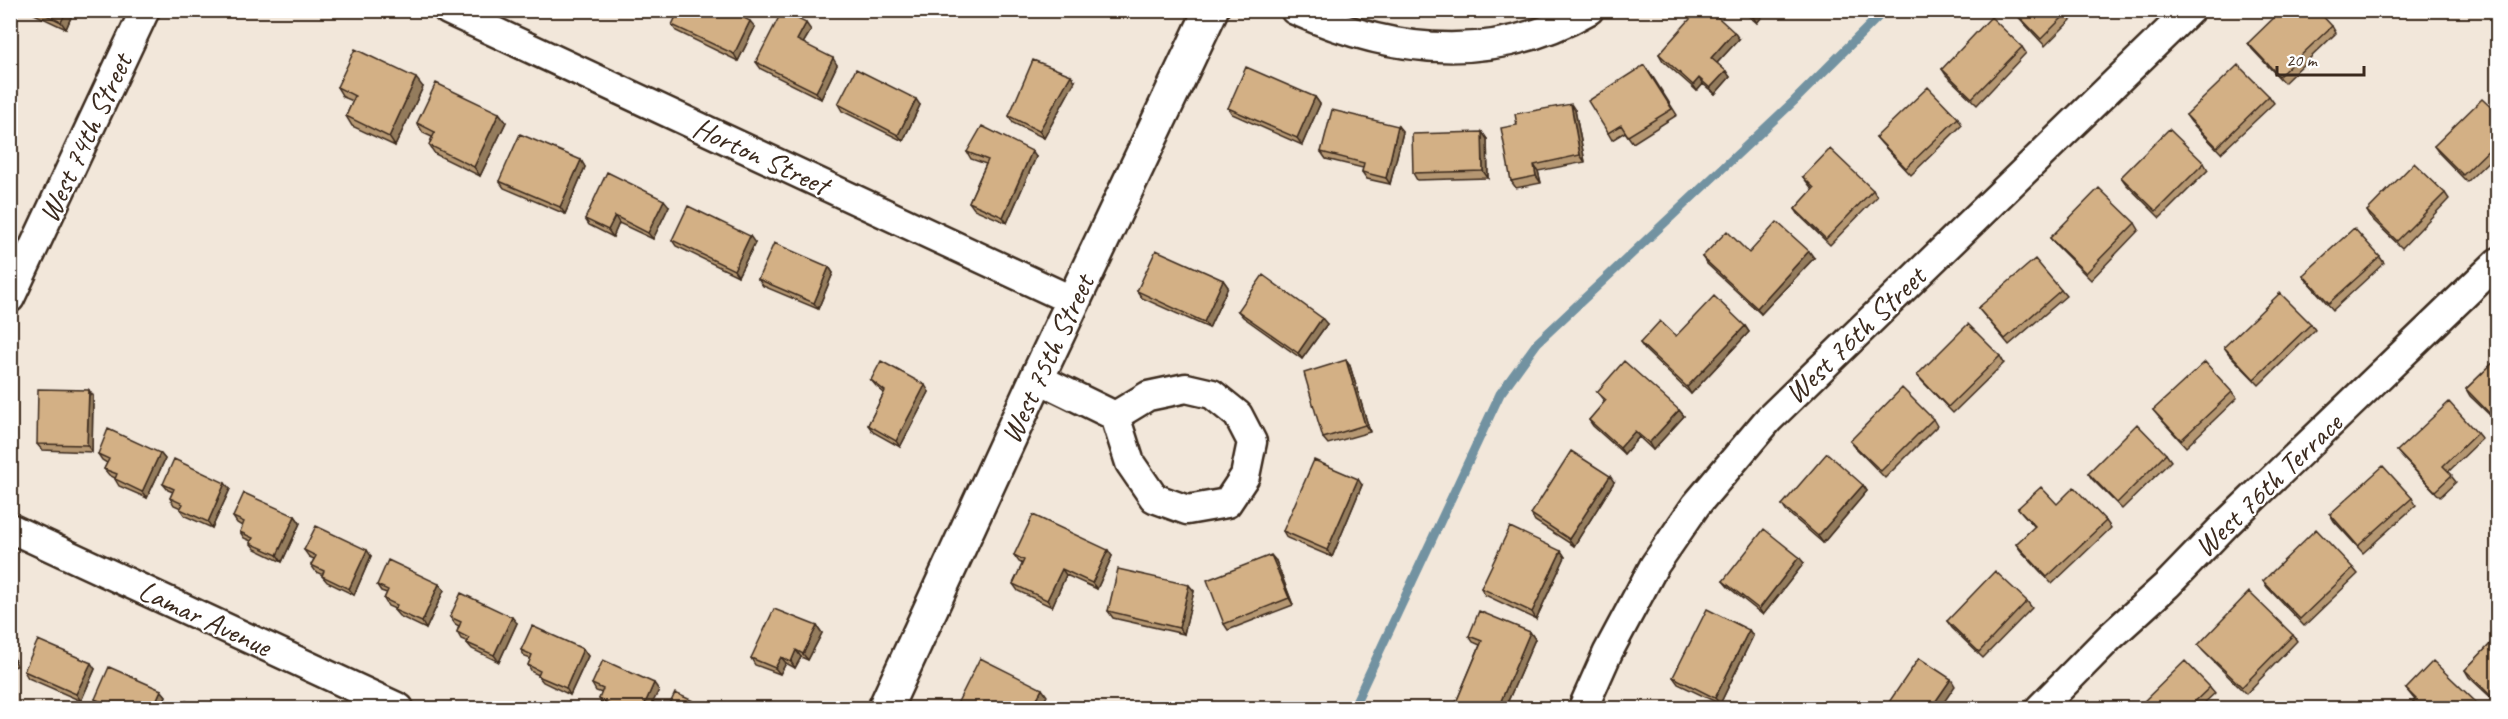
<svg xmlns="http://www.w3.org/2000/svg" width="2508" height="719" font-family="Caveat,sans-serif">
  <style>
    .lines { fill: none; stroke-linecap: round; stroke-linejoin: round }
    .stream { stroke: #7292a1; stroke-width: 9 }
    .minor-casing { stroke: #3b2a1e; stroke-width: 33 }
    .major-casing { stroke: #3b2a1e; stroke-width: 38 }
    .minor { stroke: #fff; stroke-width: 28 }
    .major { stroke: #fff; stroke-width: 33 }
    .wall { fill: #b59772; stroke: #3b2a1e; stroke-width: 1.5 }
    .shaded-wall { fill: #947b5d; stroke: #3b2a1e; stroke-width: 1.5 }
    .building { fill: #d3b085; stroke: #3b2a1e; stroke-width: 1.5 }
    .labels { text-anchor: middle; stroke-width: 4.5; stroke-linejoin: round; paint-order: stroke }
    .street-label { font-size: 30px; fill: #3b2a1e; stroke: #fff }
  </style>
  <rect width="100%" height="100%" fill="#f2e7da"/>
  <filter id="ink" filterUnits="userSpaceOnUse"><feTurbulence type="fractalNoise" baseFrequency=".0167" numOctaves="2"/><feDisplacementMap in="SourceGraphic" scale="12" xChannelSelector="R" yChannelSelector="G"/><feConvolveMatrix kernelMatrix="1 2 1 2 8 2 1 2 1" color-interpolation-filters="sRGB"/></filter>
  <g filter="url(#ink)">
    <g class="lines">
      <path class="stream" d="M1353 708 1500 394 1537 343 1793 102 1885 10"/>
      <g class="minor-casing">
        <path id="minor" d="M448 10 1073 301
          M1295 10C1392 54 1494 65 1589 10
          M10 298 145 10
          M1037 378 1115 416
          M1186 388 1212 394 1238 415 1252 442 1245 476 1227 503 1187 510 1154 498 1130 463 1115 416 1148 396Z
          M10 528 399 708
          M1583 708 1608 652 1654 566 1696 505 1768 420 2190 10
          M2040 708 2110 637 2167 585 2226 524 2498 262"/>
      </g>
      <g class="major-casing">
        <path id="major" d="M885 708 1037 378 1211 10"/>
      </g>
      <use href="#minor" class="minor"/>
      <use href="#major" class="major"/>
    </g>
    <path class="wall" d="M32 10H74L66 29 34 14Z
      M641 10H656L653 17Z
      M1741 10H1767L1757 23Z
      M2012 10H2081L2045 46Z
      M2351 10H2360L2355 15Z
      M672 25 755 27 738 61 676 31Z
      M2332 26 2336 33 2284 83 2252 49 2248 43Z
      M811 30 803 43 837 65 821 99 761 69 756 62Z
      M1739 39 1717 63 1730 77 1715 94 1703 84 1697 91 1663 61 1659 54Z
      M2022 47 2026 53 1977 105 1946 75 1942 69Z
      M1649 71 1677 115 1633 143 1625 132 1612 140 1608 133Z
      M1075 81 1044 138 1013 123 1009 116Z
      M337 87H423L395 146 352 126 346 116 353 101 343 97Z
      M2269 96 2274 103 2221 153 2191 122 2186 115Z
      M1315 97 1320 104 1302 145 1232 114 1228 108Z
      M838 104 920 105 903 141 842 111Z
      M1575 110 1585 162 1538 171 1541 183 1516 188 1511 181 1517 125Z
      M499 113 506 122 480 176 435 154 429 145 432 137 423 133 417 123Z
      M2498 114V152L2467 182 2439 153 2434 146Z
      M1958 118 1962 125 1911 175 1881 143 1876 137Z
      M1403 132 1390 184 1367 179 1362 172 1363 168 1326 159 1321 152Z
      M1482 132 1487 139 1488 178 1417 180 1413 173Z
      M967 152 1036 157 1007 223 974 209 969 202 986 164 971 159Z
      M581 160 585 167 565 214 504 188 499 181Z
      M2204 163 2208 170 2160 218 2126 184 2121 177Z
      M1803 177 1873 190 1877 197 1830 245 1799 215 1795 209 1813 190Z
      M2445 193 2449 199 2402 248 2371 218 2367 211Z
      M669 206 653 239 619 223 613 237 589 225 585 219Z
      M2135 223 2139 230 2091 280 2055 244 2050 238Z
      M672 240 755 243 738 276 676 246Z
      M1749 253 1814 258 1761 314 1707 264 1702 257Z
      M2380 257 2384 263 2333 310 2307 281 2303 275Z
      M829 267 833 273 818 309 763 286 758 279Z
      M1223 280 1228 287 1209 328 1142 298 1137 291Z
      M2061 290 2066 296 2009 345 1978 308Z
      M1238 311 1327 324 1302 359 1243 317Z
      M2311 324 2315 330 2259 385 2229 354 2224 347Z
      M1745 326 1749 332 1691 394 1645 350 1640 343 1676 336Z
      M2000 356 2004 363 1953 413 1922 381 1917 375Z
      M2498 358V423L2470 396 2466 389Z
      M1350 366 1370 432 1328 444 1323 438Z
      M871 380 929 392 900 447 873 432 868 425 884 393 876 386Z
      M1597 392 1679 410 1684 416 1653 450 1639 437 1624 454 1593 426 1589 420 1605 402Z
      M2232 392 2237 398 2186 447 2158 416 2153 410Z
      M93 396 92 452 42 450 37 444Z
      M1933 419 1937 426 1885 478 1855 447 1850 441Z
      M2477 433 2482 439 2448 472 2456 482 2440 497 2402 457 2397 451Z
      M160 453 165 459 147 498 119 486 115 479V478L109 475 104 469 107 463 102 460 98 454Z
      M2166 454 2171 461 2122 509 2092 479 2088 473Z
      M1614 482 1574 546 1535 521 1531 514Z
      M163 484 230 489 212 528 185 516 180 509 181 508 174 505 170 498 173 492 168 490Z
      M1362 485 1332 557 1287 538 1283 531Z
      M1863 485 1867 491 1823 543 1786 511 1782 505Z
      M2412 498 2416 505 2363 553 2334 521 2330 514Z
      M2057 504 2106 521 2111 528 2052 584 2021 551 2016 544 2035 527 2023 514 2018 508Z
      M295 516 300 523 282 562 255 549 250 543 251 541 244 538 240 532 242 526 237 523 233 517Z
      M304 550 371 556 354 595 327 582 322 576 323 575 316 572 311 565 314 559 309 557Z
      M1561 551 1565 557 1536 619 1485 595 1481 588Z
      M1014 555 1112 556 1097 589 1066 575 1052 607 1018 591 1013 584 1023 564 1019 562Z
      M1276 561 1293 605 1228 630 1224 624Z
      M1804 563 1763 615 1728 587 1723 581Z
      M2353 568 2358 574 2304 626 2267 587 2263 581Z
      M377 585 444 590 426 629 399 616 394 610 395 609 388 606 384 599 387 593 381 591Z
      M1194 591 1184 634 1113 618 1108 611Z
      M2027 601 2032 608 1983 658 1952 628 1947 621Z
      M450 617 517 623 499 662 472 649 467 643 468 642 461 639 457 632 459 626 455 624Z
      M817 626 822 633 808 660 801 657 795 668 786 663 780 674 755 665 751 658Z
      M1749 630 1753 636 1720 704 1678 684 1673 677Z
      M1530 632 1535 639 1505 708H1458L1455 705 1480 645 1473 642 1469 636Z
      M2293 635 2297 641 2246 694 2203 651 2198 645Z
      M2498 636V704L2469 677 2465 670Z
      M10 648 17 666 10 668Z
      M583 649 588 656 570 695 543 682 538 676 539 675 532 672 528 665 531 659 525 657 521 650Z
      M95 669 81 701 28 678 24 671Z
      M592 684 659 690 610 708 603 706 599 699 602 693 596 691Z
      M2210 687 2215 693 2199 708H2137Z
      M2406 689 2480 706 2481 708H2407L2415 700Z
      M161 690 166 696 160 708H106L100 706 95 699Z"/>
    <path class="shaded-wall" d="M67 10H74L66 29 61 22Z
      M648 10H656L653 17Z
      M1757 10H1767L1757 23 1753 17Z
      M750 21 755 27 738 61 734 54Z
      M806 23 811 30 801 47 797 40Z
      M1734 32 1739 39 1716 64 1711 58Z
      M833 58 837 65 821 99 816 92Z
      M1726 71 1730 77 1715 94 1710 88Z
      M1071 75 1075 81 1044 138 1039 131Z
      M416 78 423 87 395 146 389 137Z
      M1699 78 1703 84 1697 91 1693 85Z
      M1315 97 1320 104 1302 145 1297 138Z
      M916 99 920 105 903 141 898 135Z
      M1571 104 1575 110 1585 162 1580 155Z
      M499 113 506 122 480 176 474 167Z
      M1398 126 1403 132 1390 184 1386 178Z
      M1482 132 1487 139 1488 178 1483 171Z
      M1032 151 1036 157 1007 223 1003 217Z
      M581 160 585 167 565 214 560 207Z
      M1534 165 1538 171 1541 183 1536 176Z
      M664 200 669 206 653 239 648 233Z
      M615 216 619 223 613 237 608 230Z
      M750 236 755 243 738 276 734 270Z
      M1809 251 1814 258 1761 314 1757 308Z
      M829 267 833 273 818 309 814 303Z
      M1223 280 1228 287 1209 328 1204 322Z
      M1322 318 1327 324 1302 359 1298 353Z
      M1745 326 1749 332 1691 394 1687 387Z
      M1346 360 1350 366 1370 432 1365 425Z
      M925 385 929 392 900 447 896 441Z
      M89 390 93 396 92 452 87 445Z
      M1679 410 1684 416 1653 450 1649 443Z
      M1635 431 1639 437 1624 454 1620 448Z
      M160 453 165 459 147 498 142 492Z
      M1610 476 1614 482 1574 546 1569 539Z
      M1358 479 1362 485 1332 557 1327 550Z
      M225 483 230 489 212 528 208 522Z
      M1863 485 1867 491 1823 543 1818 536Z
      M295 516 300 523 282 562 277 555Z
      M367 550 371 556 354 595 349 589Z
      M1108 550 1112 556 1097 589 1092 583Z
      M1561 551 1565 557 1536 619 1532 612Z
      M1271 555 1276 561 1293 605 1289 598Z
      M1799 557 1804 563 1763 615 1759 609Z
      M1062 569 1066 575 1052 607 1047 600Z
      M439 584 444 590 426 629 422 622Z
      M1189 585 1194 591 1184 634 1179 628Z
      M512 617 517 623 499 662 494 655Z
      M817 626 822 633 808 660 803 654Z
      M1749 630 1753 636 1720 704 1715 698Z
      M1530 632 1535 639 1505 708H1498Z
      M10 648 17 666 12 659 10 654Z
      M583 649 588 656 570 695 566 688Z
      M796 650 801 657 795 668 791 662Z
      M781 657 786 663 780 674 775 668Z
      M91 663 95 669 81 701 76 694Z
      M1951 679 1955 686 1940 708H1931Z
      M654 683 659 690 650 708H643Z
      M1042 689 1047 696 1040 708H1032Z
      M161 690 166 696 160 708H153Z"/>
    <path class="building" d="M36 10H67L61 22Z
      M679 10H729L750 21 734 54 672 25Z
      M1698 10H1710L1734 32 1711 58 1726 71 1710 88 1699 78 1693 85 1659 54Z
      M1744 10H1757L1753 17Z
      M2013 10H2070L2041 39Z
      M2282 10H2317L2332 26 2279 76 2248 43Z
      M782 11 806 23 797 40 833 58 816 92 756 62Z
      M1991 17 2022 47 1972 98 1942 69Z
      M355 49 416 78 389 137 346 116 355 96 337 87Z
      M1033 60 1071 75 1039 131 1009 116Z
      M1644 65 1672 109 1628 136 1621 125 1608 133 1588 101Z
      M2238 65 2269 96 2217 147 2186 115Z
      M1246 67 1315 97 1297 138 1228 108Z
      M856 69 916 99 898 135 838 104Z
      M436 83 499 113 474 167 429 145 435 132 417 123Z
      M1928 87 1958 118 1906 168 1876 137Z
      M2482 99 2498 114V141L2463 175 2434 146Z
      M1571 104 1580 155 1534 165 1536 176 1511 181 1501 128 1517 125 1515 114Z
      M1332 110 1398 126 1386 178 1362 172 1364 163 1321 152Z
      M982 126 1032 151 1003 217 969 202 988 160 967 152Z
      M2169 129 2204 163 2156 211 2121 177Z
      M1482 132 1483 171 1413 173 1412 134Z
      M520 134 581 160 560 207 499 181Z
      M1830 149 1873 190 1826 239 1795 209 1814 188 1803 177Z
      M2414 163 2445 193 2397 241 2367 211Z
      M607 172 664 200 648 233 615 216 608 230 585 219Z
      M2099 188 2135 223 2086 273 2050 238Z
      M688 206 750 236 734 270 672 240Z
      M1777 222 1809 251 1757 308 1702 257 1727 231 1749 253Z
      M2354 228 2380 257 2329 303 2303 275Z
      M774 243 829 267 814 303 758 279Z
      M1156 250 1223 280 1204 322 1137 291Z
      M2035 259 2061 290 2005 339 1978 308Z
      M1263 275 1322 318 1298 353 1238 311Z
      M2280 293 2311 324 2254 379 2224 347Z
      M1714 296 1745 326 1687 387 1640 343 1660 321 1676 336Z
      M1968 324 2000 356 1948 407 1917 375Z
      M2498 358V422L2466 389Z
      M1346 360 1365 425 1323 438 1304 373Z
      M881 361 925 385 896 441 868 425 885 391 871 380Z
      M1624 361 1679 410 1649 443 1635 431 1620 448 1589 420 1606 400 1597 392Z
      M2205 362 2232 392 2181 440 2153 410Z
      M1902 388 1933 419 1881 471 1850 441Z
      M38 389 89 390 87 445 37 444Z
      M2449 402 2477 433 2443 466 2452 475 2435 491 2397 451Z
      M2137 424 2166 454 2117 503 2088 473Z
      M108 429 160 453 142 492 115 479 117 474 104 469 109 459 98 454Z
      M1571 451 1610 476 1569 539 1531 514Z
      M1827 453 1863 485 1818 536 1782 505Z
      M174 459 225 483 208 522 180 509 183 504 170 498 174 489 163 484Z
      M1314 460 1358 479 1327 550 1283 531Z
      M2383 466 2412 498 2358 546 2330 514Z
      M2041 487 2057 504 2074 487 2106 521 2047 577 2016 544 2035 526 2018 508Z
      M244 493 295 516 277 555 250 543 253 538 240 532 244 522 233 517Z
      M1033 515 1108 550 1092 583 1062 569 1047 600 1013 584 1024 560 1014 555Z
      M316 526 367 550 349 589 322 576 324 571 311 565 316 556 304 550Z
      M1510 527 1561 551 1532 612 1481 588Z
      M1764 529 1799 557 1759 609 1723 581Z
      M2316 529 2353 568 2300 619 2263 581Z
      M1271 555 1289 598 1224 624 1207 580Z
      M388 560 439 584 422 622 394 610 397 605 384 599 388 590 377 585Z
      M1118 569 1189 585 1179 628 1108 611Z
      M1995 571 2027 601 1979 652 1947 621Z
      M2249 592 2293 635 2242 687 2198 645Z
      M461 593 512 617 494 655 467 643 469 638 457 632 461 622 450 617Z
      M774 609 817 626 803 654 796 650 791 662 781 657 775 668 751 658Z
      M1707 609 1749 630 1715 698 1673 677Z
      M1479 611 1530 632 1498 708H1464L1455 705 1482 641 1469 636Z
      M532 626 583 649 566 688 538 676 540 671 528 665 532 655 521 650Z
      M2498 636V696L2494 699 2465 670Z
      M38 640 91 663 76 694 24 671Z
      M980 658 1042 689 1032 708H955Z
      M1919 658 1951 679 1931 708H1885Z
      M603 660 654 683 643 708H610L611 705 599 699 603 689 592 684Z
      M2185 661 2210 687 2188 708H2137Z
      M2433 661 2480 706 2477 708H2407L2416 699 2406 689Z
      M109 667 161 690 153 708H116L95 699Z
      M675 693 709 708H668Z
      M186 701 202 708H183Z
      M1660 705 1670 708H1658Z"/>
  </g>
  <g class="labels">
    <g class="street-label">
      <text transform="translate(85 138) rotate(-65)" y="10">West 74th Street</text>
      <text transform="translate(761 156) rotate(25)" y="10">Horton Street</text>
      <text transform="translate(1855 335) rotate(-44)" y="10">West 76th Street</text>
      <text transform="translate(1047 359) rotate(-65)" y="10">West 75th Street</text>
      <text transform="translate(2268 485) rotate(-44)" y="10">West 76th Terrace</text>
      <text transform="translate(205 618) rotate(25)" y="10">Lamar Avenue</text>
    </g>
  </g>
  <rect width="2508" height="719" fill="none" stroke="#fff" stroke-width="36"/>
  <rect x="18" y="18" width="2472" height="683" fill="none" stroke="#3b2a1e" stroke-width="2" filter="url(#ink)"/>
  <path d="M2277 66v9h87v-9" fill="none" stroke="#3b2a1e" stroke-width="3"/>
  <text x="2286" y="66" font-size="18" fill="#3b2a1e" stroke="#ffffff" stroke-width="4.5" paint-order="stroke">20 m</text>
</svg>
